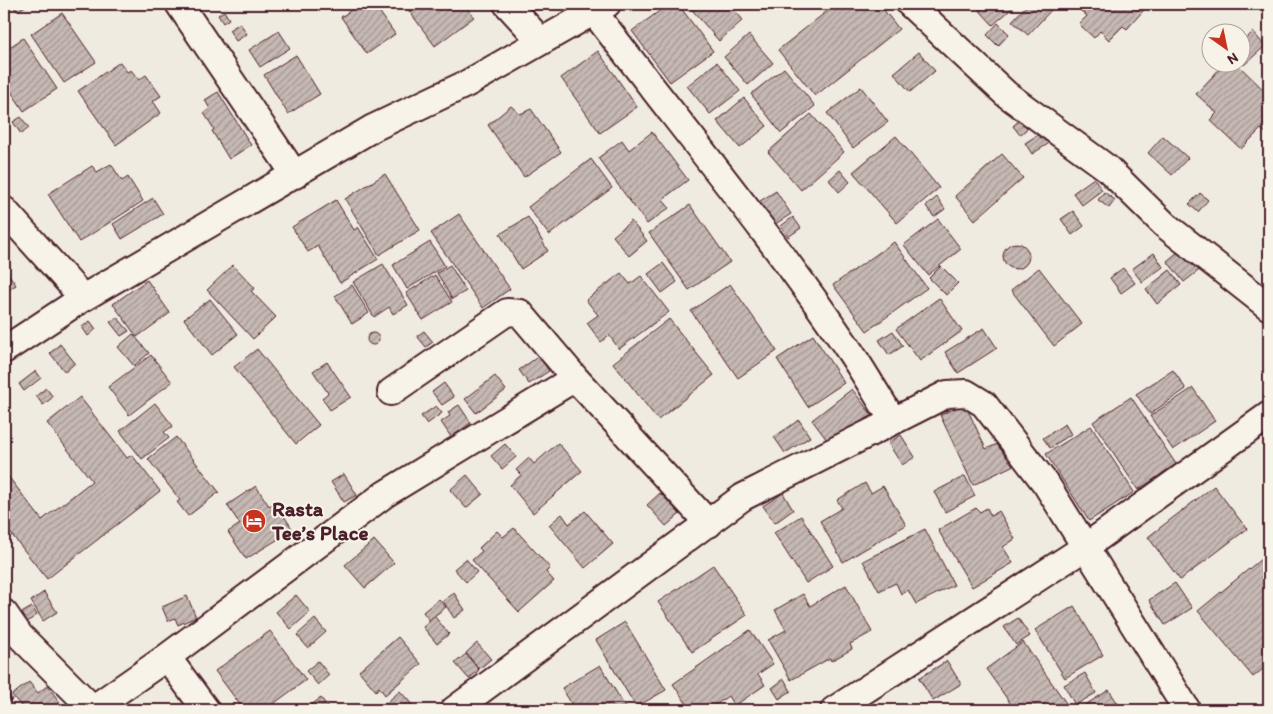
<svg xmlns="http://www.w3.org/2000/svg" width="1273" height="714" font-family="Itim,sans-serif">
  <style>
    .building { fill: url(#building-hatch); stroke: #4a1f2b }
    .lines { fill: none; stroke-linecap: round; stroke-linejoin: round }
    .minor-casing { stroke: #4a1f2b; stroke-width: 30 }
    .minor { stroke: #f7f3e8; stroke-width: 26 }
    .labels { text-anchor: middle; stroke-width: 4; stroke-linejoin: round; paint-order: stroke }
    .poi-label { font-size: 21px; font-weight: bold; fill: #4a1f2b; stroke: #f7f3e8; text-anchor: start }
  </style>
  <defs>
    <pattern id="building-hatch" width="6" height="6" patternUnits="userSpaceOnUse" patternTransform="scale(1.25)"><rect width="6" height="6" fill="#c6b8b3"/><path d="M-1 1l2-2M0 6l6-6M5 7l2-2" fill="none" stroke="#a39592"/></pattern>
  </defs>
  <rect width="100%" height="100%" fill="#f0ebe0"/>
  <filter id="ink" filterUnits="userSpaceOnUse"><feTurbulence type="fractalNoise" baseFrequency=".02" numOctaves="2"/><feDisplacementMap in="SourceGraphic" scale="10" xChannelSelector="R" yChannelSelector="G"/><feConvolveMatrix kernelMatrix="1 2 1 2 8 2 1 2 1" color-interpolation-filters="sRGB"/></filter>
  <g filter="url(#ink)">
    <path class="building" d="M12 4H29L17 11Z
      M360 4H374L395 34 367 54 341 17Z
      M404 4H464L474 17 435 46Z
      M669 4H678L713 51 670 82 632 31Z
      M687 4H729L743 20 719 41Z
      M836 4H879L899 29 815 96 778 50Z
      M974 4H1017L993 25Z
      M1028 4H1046L1052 9 1028 35 1012 21Z
      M1073 4H1149L1127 29 1123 26 1109 40 1100 31 1094 38 1079 24 1087 16Z
      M224 11 229 19 223 23 218 15Z
      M62 13 96 62 64 83 31 34Z
      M240 23 247 34 236 41 229 30Z
      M998 23 1009 34 998 46 987 35Z
      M279 31 290 48 260 67 249 50Z
      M1253 32 1265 46 1244 65 1240 60V44Z
      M749 35 773 63 748 85 724 57Z
      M23 38 57 89 24 111 4 81V51Z
      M598 51 637 107 600 133 561 78Z
      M919 52 935 71 910 92 894 73Z
      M296 55 320 94 288 114 264 75Z
      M120 62 127 72 131 70 139 80 146 75 161 96 153 101 161 113 116 145 78 91Z
      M717 62 740 91 710 114 687 86Z
      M1226 62H1235L1269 95V134L1268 135 1261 129 1241 149 1210 120 1217 113 1196 94Z
      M784 68 815 106 781 133 751 94Z
      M861 87 888 122 853 148 827 113Z
      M218 92 251 145 229 159 212 131 214 129 204 113 210 109 205 100Z
      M744 98 767 126 740 148 717 121Z
      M511 106 520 114 531 109 561 152 524 177 488 125Z
      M811 114 844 152 801 190 768 152Z
      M1024 116 1031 125 1020 135 1013 126Z
      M21 117 29 128 21 134 13 122Z
      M1044 131 1051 142 1032 154 1025 143Z
      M652 132 688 180 663 199 669 208 647 224 598 158 622 140 629 150Z
      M896 136 939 188 897 223 853 172Z
      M1163 136 1188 158 1172 175 1148 153Z
      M1002 154 1023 178 975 220 955 196Z
      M591 159 612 188 549 235 528 207Z
      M111 164 122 181 128 177 143 201 79 242 48 194 92 166 97 172Z
      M840 170 850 182 839 192 829 180Z
      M385 174 420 230 379 255 345 199Z
      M1094 178 1102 190 1082 205 1073 193Z
      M776 191 791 214 772 226 757 203Z
      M1104 192 1115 200 1109 208 1098 200Z
      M1200 193 1208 200 1198 212 1189 204Z
      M937 197 945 209 934 217 926 206Z
      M153 198 163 214 122 239 113 224Z
      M336 200 354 230 358 227 378 259 340 283 318 246 308 252 292 227Z
      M690 205 730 262 689 290 649 233Z
      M1073 211 1084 226 1072 235 1061 219Z
      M459 214 510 289 483 308 431 233Z
      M528 217 548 251 521 269 500 234Z
      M793 217 801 228 788 237 781 226Z
      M938 219 961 249 928 275 904 245Z
      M631 221 647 241 629 256 613 236Z
      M430 242 445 266 407 289 393 265Z
      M894 242 927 288 867 331 833 285Z
      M1003 256a13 13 0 1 1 26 0a13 13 0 1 1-26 0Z
      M1184 247 1202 268 1184 282 1167 261Z
      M1154 253 1163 267 1142 282 1132 269Z
      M663 263 677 282 662 293 648 274Z
      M383 264 408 305 393 314 389 307 374 317 353 282Z
      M233 265 255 288 251 291 276 317 253 339 207 290Z
      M450 265 466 291 452 299 437 273Z
      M941 266 958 283 946 295 929 278Z
      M4 267 16 285 4 293Z
      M1039 268 1082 324 1054 346 1011 290Z
      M1123 268 1135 283 1121 293 1110 278Z
      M1170 270 1181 285 1157 304 1146 289Z
      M621 273 630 284 641 276 669 312 619 349 609 335 601 342 587 323 598 315 586 300Z
      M435 275 452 302 423 320 406 293Z
      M147 280 170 313 137 337 113 304Z
      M730 284 777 351 738 378 691 311Z
      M352 285 369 313 352 324 335 296Z
      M939 298 962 331 920 361 896 329Z
      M210 299 238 334 212 355 184 319Z
      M117 317 129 331 121 336 110 322Z
      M669 319 714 375 658 420 613 363Z
      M90 321 96 329 88 336 82 327Z
      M984 328 997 348 958 373 945 352Z
      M424 331 433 342 426 347 417 336Z
      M893 331 903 346 889 355 879 340Z
      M367 339a6 6 0 1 1 12 0a6 6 0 1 1-12 0Z
      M133 334 149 353 134 366 118 347Z
      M813 335 844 383 808 407 777 359Z
      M60 344 75 363 65 372 50 353Z
      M257 349 319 425 296 444 234 367Z
      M151 355 172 382 129 415 108 387Z
      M539 356 549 371 529 384 519 370Z
      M327 362 351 397 330 410 322 398 328 393 313 371Z
      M1173 370 1186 389 1150 414 1136 394Z
      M36 371 41 378 24 391 19 384Z
      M495 376 506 390 476 413 465 399Z
      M444 383 454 397 442 405 432 392Z
      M46 388 53 397 43 405 36 396Z
      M1193 388 1215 421 1173 450 1150 416Z
      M852 389 874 418 833 448 812 420Z
      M80 397 127 458 132 455 160 491 47 579 4 525V471L42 520 92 481 47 423Z
      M1131 397 1176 464 1138 490 1093 422Z
      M155 403 173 426 164 432 169 438 142 459 120 431Z
      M965 404 986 449 1007 440 1018 463 973 485 940 415Z
      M459 405 471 423 451 437 441 422 450 416 448 412Z
      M436 406 442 413 427 424 421 416Z
      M799 420 810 437 785 453 774 437Z
      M1065 424 1071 434 1050 448 1043 438Z
      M1091 426 1134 492 1089 521 1046 454Z
      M901 435 915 457 902 465 888 443Z
      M176 437 219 492 188 516 177 502 180 500 148 459Z
      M558 443 582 471 533 513 510 485 521 475 516 470 529 458 534 464Z
      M505 444 516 457 502 469 491 456Z
      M344 474 357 495 344 502 331 482Z
      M467 475 483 494 466 508 450 490Z
      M965 476 975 496 945 512 934 492Z
      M865 483 871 493 883 486 906 525 843 562 820 521 842 508 837 500Z
      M256 486 269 506 275 502 293 530 246 559 228 532 240 524 227 505Z
      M1214 486 1247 529 1180 580 1148 537Z
      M660 493 680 514 666 526 647 505Z
      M783 493 793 510 775 523 763 506Z
      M976 508 980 512 987 508 991 516 999 511 1015 539 1003 547 1013 563 972 587 938 530Z
      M585 511 613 544 585 568 549 525 562 514 569 524Z
      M801 516 833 566 806 583 774 533Z
      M514 528 550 568 546 572 554 581 519 612 472 560 482 551 479 548 497 531 503 537Z
      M925 529 954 585 916 604 908 590 901 594 896 583 879 591 863 561Z
      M374 540 394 563 365 588 345 565Z
      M466 559 477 572 466 582 454 569Z
      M1261 559 1269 569V664L1253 677 1198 611Z
      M713 565 747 615 692 652 658 602Z
      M1175 583 1192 608 1165 625 1149 600Z
      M846 585 872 632 850 644 852 649 831 661 830 658 791 680 768 640 786 630 775 610 803 594 810 606Z
      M44 592 57 612 43 621 31 601Z
      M454 593 465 610 454 618 443 601Z
      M296 595 310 612 291 629 276 612Z
      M187 596 196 617 178 625 175 618 168 621 162 607Z
      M439 599 446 607 429 620 423 612Z
      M1074 606 1103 655 1065 678 1035 630Z
      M32 607 37 615 24 624 18 615Z
      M435 617 449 634 437 644 423 627Z
      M1018 618 1030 636 1016 645 1004 627Z
      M315 619 326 632 308 648 297 635Z
      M625 622 666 690 636 707 596 640Z
      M750 630 773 664 758 674 765 685 734 706 728 696 708 710H691L673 684Z
      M270 631 306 680 265 710H244L215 671Z
      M398 637 421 664 385 695 379 687 376 691 359 671Z
      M1023 642 1066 703 1055 710H1015L986 669Z
      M477 643 491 659 479 669 466 653Z
      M466 654 479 670 469 679 455 663Z
      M318 661 329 675 318 685 306 671Z
      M947 661 961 684 933 701 919 678Z
      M600 665 627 710H575L562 688Z
      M1085 673 1096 693 1075 705 1064 685Z
      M784 679 791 691 779 699 772 688Z
      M29 682 38 693 47 686 60 702 50 710H24L12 695Z
      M4 684 12 700 5 703 9 710H4Z
      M1109 690 1122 710H1077Z
      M400 691 415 708 413 710H378Z
      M321 698 330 710H304Z
      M1238 703 1244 710H1227Z"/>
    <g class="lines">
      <g class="minor-casing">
        <path id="minor" d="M179 4 295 175
          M507 4 541 41
          M910 4 1006 94 1107 168 1165 225 1269 307
          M594 12C679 124 770 233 849 350 864 372 878 397 893 420
          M4 210 83 298
          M4 350 83 298 373 128 468 83 607 4
          M391 392 507 312 520 313 575 378 709 524
          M4 613 20 636 93 709
          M167 657 385 494 575 378
          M91 710 167 657 206 710
          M454 710 743 497 947 394 966 393 984 404 1046 484 1187 710
          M834 710 1084 548 1269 415"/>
      </g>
      <use href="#minor" class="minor"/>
    </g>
  </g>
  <defs>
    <g id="hotel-disc" transform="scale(1.25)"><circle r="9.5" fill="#c8321e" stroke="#f7f3e8"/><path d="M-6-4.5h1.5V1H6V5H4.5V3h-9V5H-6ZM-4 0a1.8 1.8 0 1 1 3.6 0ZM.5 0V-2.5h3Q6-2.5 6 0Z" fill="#fff"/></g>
  </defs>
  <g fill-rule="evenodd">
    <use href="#hotel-disc" x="254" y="521"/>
  </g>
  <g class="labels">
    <g class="poi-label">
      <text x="272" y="516">Rasta<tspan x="272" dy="24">Tee’s Place</tspan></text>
    </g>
  </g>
  <rect width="1273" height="714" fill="none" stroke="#f7f3e8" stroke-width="20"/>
  <rect x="10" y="10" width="1253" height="694" fill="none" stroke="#4a1f2b" stroke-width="2" filter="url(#ink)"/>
  <g transform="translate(1226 48) rotate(147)"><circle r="24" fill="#f7f3e8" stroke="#b29e9c"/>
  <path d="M0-4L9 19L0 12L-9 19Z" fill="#c8321e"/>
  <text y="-8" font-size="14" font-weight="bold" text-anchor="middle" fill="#4a1f2b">N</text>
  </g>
</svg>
